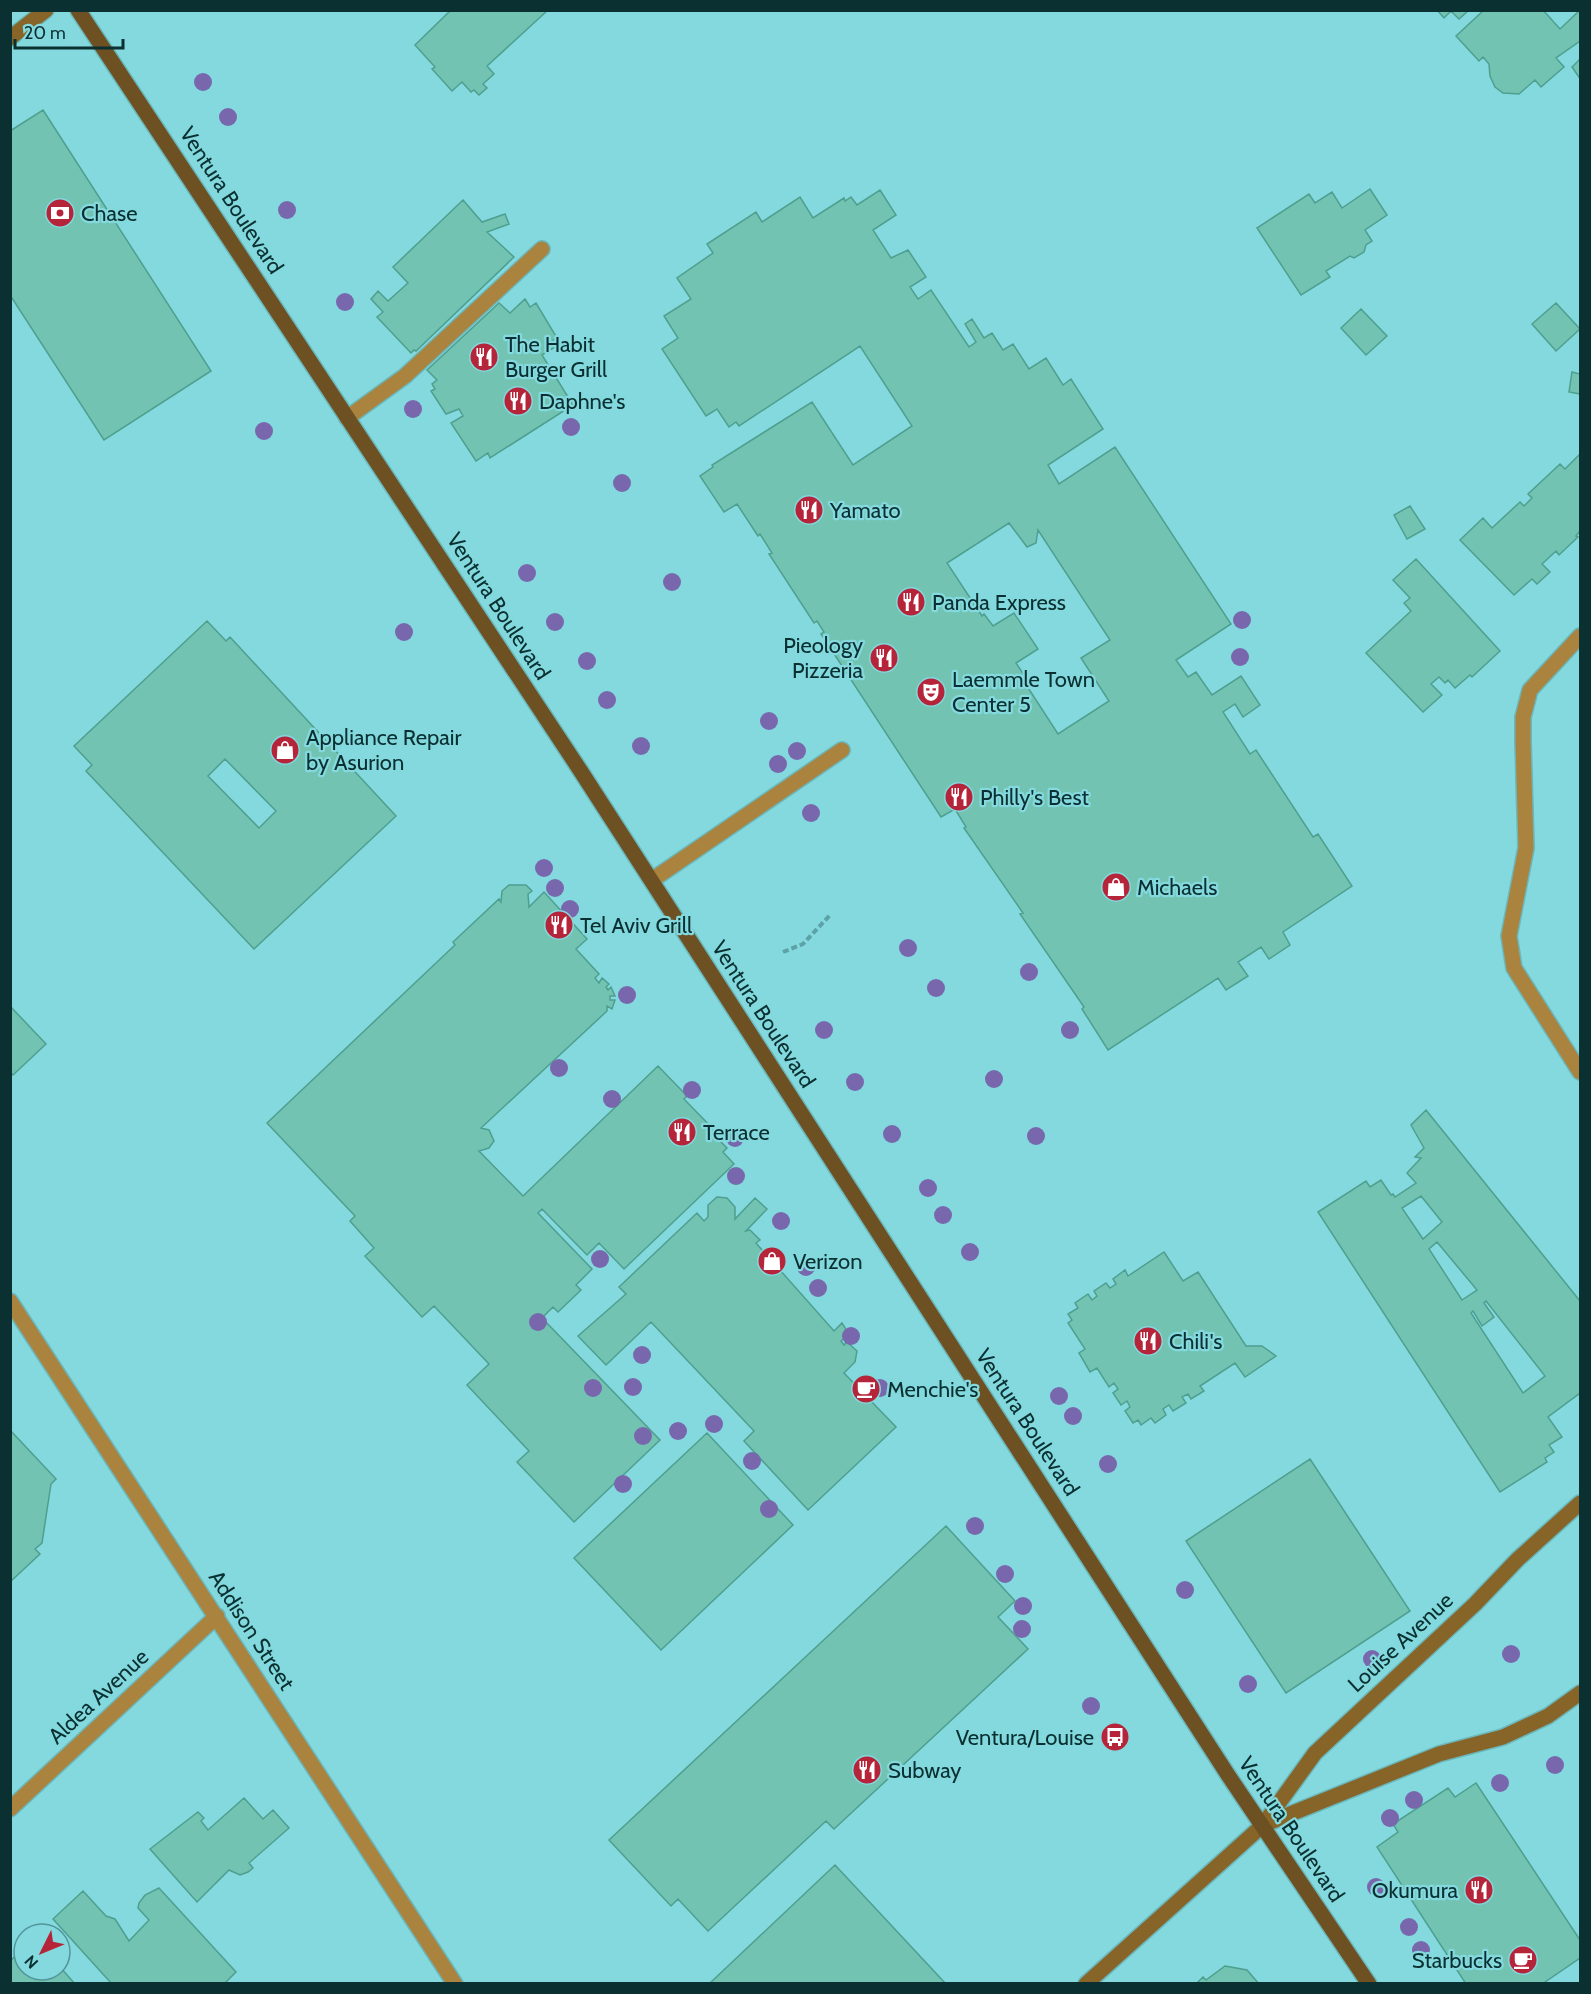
<svg xmlns="http://www.w3.org/2000/svg" width="1591" height="1994" font-family="Cabin,sans-serif">
  <style>
    .building { fill: #72c3b2; stroke: #4e9f8f; stroke-width: 1.5; fill-rule: evenodd }
    .lines { fill: none; stroke-linecap: round; stroke-linejoin: round }
    .lane-casing { stroke: #6bb7bb; stroke-width: 18 }
    .street-casing { stroke: #6bb7bb; stroke-width: 18 }
    .secondary-casing { stroke: #6bb7bb; stroke-width: 18 }
    .primary-casing { stroke: #6bb7bb; stroke-width: 18 }
    .path { stroke: #5ca2a6; stroke-width: 4; stroke-dasharray: 6 3; stroke-linecap: butt }
    .lane { stroke: #aa833f; stroke-width: 15 }
    .street { stroke: #aa833f; stroke-width: 15 }
    .secondary { stroke: #876529; stroke-width: 15 }
    .primary { stroke: #6d5122; stroke-width: 15 }
    .tree { fill: #7967ad }
    .labels { text-anchor: middle; stroke-width: 4.5; stroke-linejoin: round; paint-order: stroke }
    .street-label { font-size: 22px; fill: #0a3032; stroke: #83d9dd }
    .poi-label { font-size: 22px; fill: #0a3032; stroke: #83d9dd; text-anchor: start }
  </style>
  <rect width="100%" height="100%" fill="#83d9dd"/>
  <path class="building" d="M451 10H548L487 66 494 74 483 84 487 88 479 95 474 90 471 92 462 82 452 91 432 69 435 67 415 45Z
    M1437 10H1469L1459 19 1451 11 1444 18Z
    M1484 10H1543L1560 29 1580 10V41L1556 58 1564 67 1541 87 1535 80 1519 94 1503 93 1495 87 1490 76 1489 64 1483 57 1479 61 1456 36Z
    M1580 59V76L1579 77 1572 67Z
    M43 110 211 371 104 440 10 295V131Z
    M1370 189 1387 215 1365 230 1372 241 1366 245 1364 252 1354 258 1350 256 1326 271 1330 277 1301 295 1257 228 1309 194 1315 203 1332 192 1342 208Z
    M880 190 896 215 873 230 891 258 908 250 926 277 910 287 918 299 931 290 969 347 976 342 965 324 972 319 984 338 992 333 1003 350 1013 344 1029 369 1046 358 1063 385 1071 379 1103 429 1048 465 1059 484 1115 447 1231 624 1176 660 1188 677 1196 672 1212 695 1241 676 1260 705 1243 717 1235 704 1223 712 1250 754 1256 750 1313 837 1318 834 1352 886 1283 932 1290 945 1269 959 1261 947 1238 962 1248 976 1226 990 1218 978 1108 1050 1082 1009 1084 1007 1020 914 1023 913 964 828 966 827 955 809 941 817 821 634 824 632 817 621 814 623 769 554 772 553 760 534 758 536 737 504 724 512 700 476 713 467 712 465 812 402 853 465 912 426 860 346 739 426 736 422 729 427 717 409 706 416 662 349 678 338 664 316 691 299 677 278 713 253 707 244 756 212 762 222 800 197 813 218 844 198 845 201 851 197 857 205ZM1009 523 1027 547 1036 543 1038 530 1110 640 1081 658 1109 701 1058 734 1023 680 1026 678 1016 663 1038 649 1014 613 993 626 984 614 982 616 947 563Z
    M463 200 482 222 505 214 509 224 487 232 514 257 416 351 414 350 411 353 377 317 383 312 371 299 378 291 388 301 408 283 393 267Z
    M525 299 530 307 536 303 557 338 552 341 555 347 542 355 573 405 490 458 488 453 476 461 451 423 463 416 459 409 446 414 431 391 435 389 432 384 437 380 427 370 499 303 510 313Z
    M1556 303 1580 329 1556 351 1532 324Z
    M1361 309 1387 336 1366 355 1341 328Z
    M1572 372 1580 374V394L1569 392Z
    M1580 454V531L1576 536 1578 537 1559 555 1556 551 1542 564 1550 572 1537 584 1532 579 1514 595 1460 540 1483 518 1492 528 1520 502 1524 506 1532 498 1528 494 1560 464 1565 469Z
    M1410 506 1425 529 1407 539 1394 515Z
    M1416 559 1500 651 1472 677 1470 675 1455 688 1448 680 1445 683 1439 677 1431 684 1442 695 1423 712 1366 653 1411 611 1404 603 1410 598 1393 580Z
    M207 621 226 641 230 637 396 816 254 949 86 771 92 765 74 746ZM225 759 276 811 259 828 208 776Z
    M509 885H526L532 891 528 894 529 907 544 892 587 939 576 949 599 974 595 978 599 983 602 978 609 984 606 987 608 990 611 987 615 996H610V1000H615L612 1009 607 1006V1011L481 1128 489 1130 494 1141 489 1148 479 1151 523 1196 658 1066 687 1096 684 1099 718 1134 716 1137 727 1148 723 1152 734 1164 624 1269 599 1243 587 1255 542 1209 538 1213 592 1269 576 1285 581 1290 558 1312 553 1307 542 1318 660 1440 574 1522 517 1462 529 1451 467 1385 489 1364 434 1306 422 1317 365 1256 374 1248 350 1221 355 1216 267 1123 455 945 453 942 499 899 501 902 502 891Z
    M10 1006 46 1044 13 1075 10 1072Z
    M1426 1110 1580 1301V1393L1548 1417 1562 1437 1549 1445 1554 1452 1545 1458 1547 1462 1500 1492 1318 1212 1366 1181 1370 1187 1381 1180 1391 1195 1393 1194 1395 1197 1416 1183 1407 1173 1421 1158 1415 1157 1424 1148 1411 1125ZM1421 1196 1442 1222 1423 1239 1402 1208ZM1437 1242 1477 1290 1462 1300 1429 1249ZM1486 1301 1545 1376 1523 1393 1471 1313 1473 1311 1482 1326 1494 1317 1484 1303Z
    M717 1197 727 1198 735 1207V1219L755 1198 767 1209 746 1231 750 1230 760 1240 756 1243 834 1331 842 1323 849 1334 841 1341 844 1345 847 1342 857 1351 855 1362 844 1373 896 1427 808 1510 744 1441 754 1431 651 1322 606 1365 578 1336 626 1294 619 1287 697 1213 704 1221 708 1217V1205Z
    M1164 1252 1183 1281 1198 1272 1246 1346H1262L1276 1356 1245 1377 1235 1363 1200 1386 1204 1391 1191 1399 1188 1394 1182 1397 1186 1403 1173 1411 1169 1405 1163 1409 1166 1415 1155 1423 1151 1418 1141 1425 1138 1420 1133 1423 1125 1411 1130 1407 1127 1401 1121 1405 1113 1393 1118 1389 1114 1383 1109 1387 1097 1368 1090 1372 1079 1353 1085 1349 1068 1323 1072 1320 1068 1314 1078 1308 1075 1303 1088 1294 1092 1300 1097 1296 1094 1291 1106 1283 1110 1288 1116 1284 1113 1279 1125 1270 1128 1276Z
    M10 1430 56 1479 51 1484 42 1543 35 1549 40 1554 10 1582Z
    M707 1433 793 1525 661 1650 574 1558Z
    M1310 1459 1410 1611 1286 1693 1186 1541Z
    M946 1526 1015 1601 998 1617 1028 1649 834 1829 826 1821 708 1931 678 1899 671 1906 609 1840Z
    M1476 1783 1580 1940V1958L1542 1984H1466L1377 1847 1398 1832 1393 1824 1448 1788 1455 1797Z
    M244 1798 263 1819 273 1810 289 1828 249 1863 253 1868 248 1872 240 1875 229 1870 197 1902 150 1849 198 1812 204 1818 201 1821 208 1830Z
    M835 1865 946 1984H709Z
    M159 1888 236 1972 224 1984H112L53 1919 83 1891 106 1916 115 1919 129 1941 149 1920 138 1908 139 1903 145 1895Z
    M24 1948V1970H60V1967L75 1984H10V1961Z
    M1225 1966 1247 1970 1259 1984H1196L1203 1977 1206 1980Z"/>
  <g class="lines">
    <g class="lane-casing">
      <path id="lane" d="M347 418 405 376 542 249
        M652 880 842 750"/>
    </g>
    <g class="street-casing">
      <path id="street" d="M1580 636 1530 690 1523 717V741L1526 848 1509 936 1514 968 1580 1072
        M10 1301 455 1984
        M10 1809 217 1616"/>
    </g>
    <g class="secondary-casing">
      <path id="secondary" d="M10 38 46 10
        M1263 1825 1439 1754 1503 1737 1548 1716 1580 1693
        M1086 1984 1263 1825 1315 1753 1475 1604 1518 1559 1580 1503"/>
    </g>
    <g class="primary-casing">
      <path id="primary" d="M78 10 580 770 1228 1775 1369 1984"/>
    </g>
    <path class="path" d="M783 952 803 944 831 914"/>
    <use href="#lane" class="lane"/>
    <use href="#street" class="street"/>
    <use href="#secondary" class="secondary"/>
    <use href="#primary" class="primary"/>
  </g>
  <g class="tree">
    <circle cx="203" cy="82" r="9"/>
    <circle cx="228" cy="117" r="9"/>
    <circle cx="287" cy="210" r="9"/>
    <circle cx="345" cy="302" r="9"/>
    <circle cx="413" cy="409" r="9"/>
    <circle cx="571" cy="427" r="9"/>
    <circle cx="264" cy="431" r="9"/>
    <circle cx="622" cy="483" r="9"/>
    <circle cx="527" cy="573" r="9"/>
    <circle cx="672" cy="582" r="9"/>
    <circle cx="1242" cy="620" r="9"/>
    <circle cx="555" cy="622" r="9"/>
    <circle cx="404" cy="632" r="9"/>
    <circle cx="1240" cy="657" r="9"/>
    <circle cx="587" cy="661" r="9"/>
    <circle cx="607" cy="700" r="9"/>
    <circle cx="769" cy="721" r="9"/>
    <circle cx="641" cy="746" r="9"/>
    <circle cx="797" cy="751" r="9"/>
    <circle cx="778" cy="764" r="9"/>
    <circle cx="811" cy="813" r="9"/>
    <circle cx="544" cy="868" r="9"/>
    <circle cx="555" cy="888" r="9"/>
    <circle cx="570" cy="909" r="9"/>
    <circle cx="908" cy="948" r="9"/>
    <circle cx="1029" cy="972" r="9"/>
    <circle cx="936" cy="988" r="9"/>
    <circle cx="627" cy="995" r="9"/>
    <circle cx="824" cy="1030" r="9"/>
    <circle cx="1070" cy="1030" r="9"/>
    <circle cx="559" cy="1068" r="9"/>
    <circle cx="994" cy="1079" r="9"/>
    <circle cx="855" cy="1082" r="9"/>
    <circle cx="692" cy="1090" r="9"/>
    <circle cx="612" cy="1099" r="9"/>
    <circle cx="892" cy="1134" r="9"/>
    <circle cx="1036" cy="1136" r="9"/>
    <circle cx="735" cy="1138" r="9"/>
    <circle cx="736" cy="1176" r="9"/>
    <circle cx="928" cy="1188" r="9"/>
    <circle cx="943" cy="1215" r="9"/>
    <circle cx="781" cy="1221" r="9"/>
    <circle cx="970" cy="1252" r="9"/>
    <circle cx="600" cy="1259" r="9"/>
    <circle cx="806" cy="1267" r="9"/>
    <circle cx="818" cy="1288" r="9"/>
    <circle cx="538" cy="1322" r="9"/>
    <circle cx="851" cy="1336" r="9"/>
    <circle cx="642" cy="1355" r="9"/>
    <circle cx="633" cy="1387" r="9"/>
    <circle cx="593" cy="1388" r="9"/>
    <circle cx="880" cy="1388" r="9"/>
    <circle cx="1059" cy="1396" r="9"/>
    <circle cx="1073" cy="1416" r="9"/>
    <circle cx="714" cy="1424" r="9"/>
    <circle cx="678" cy="1431" r="9"/>
    <circle cx="643" cy="1436" r="9"/>
    <circle cx="752" cy="1461" r="9"/>
    <circle cx="1108" cy="1464" r="9"/>
    <circle cx="623" cy="1484" r="9"/>
    <circle cx="769" cy="1509" r="9"/>
    <circle cx="975" cy="1526" r="9"/>
    <circle cx="1005" cy="1574" r="9"/>
    <circle cx="1185" cy="1590" r="9"/>
    <circle cx="1023" cy="1606" r="9"/>
    <circle cx="1022" cy="1629" r="9"/>
    <circle cx="1511" cy="1654" r="9"/>
    <circle cx="1372" cy="1659" r="9"/>
    <circle cx="1248" cy="1684" r="9"/>
    <circle cx="1091" cy="1706" r="9"/>
    <circle cx="1555" cy="1765" r="9"/>
    <circle cx="1500" cy="1783" r="9"/>
    <circle cx="1414" cy="1800" r="9"/>
    <circle cx="1390" cy="1818" r="9"/>
    <circle cx="1376" cy="1887" r="9"/>
    <circle cx="1409" cy="1927" r="9"/>
    <circle cx="1421" cy="1950" r="9"/>
  </g>
  <defs>
    <g id="bank-disc" transform="scale(1.5)"><circle r="9.5" fill="#b6243a" stroke="#83d9dd"/><path d="M-6-4H6V4H-6ZM0-2.3a2.3 2.3 0 1 0 0 4.6a2.3 2.3 0 1 0 0-4.6Z" fill="#fff"/></g>
    <g id="restaurant-disc" transform="scale(1.5)"><circle r="9.5" fill="#b6243a" stroke="#83d9dd"/><path d="M-5-6h1v4h1v-4h1v4h1v-4h1v5L-1.5 .5V6h-2V.5L-5-1ZM5-6V6H3V1.5H1.5Q1.5-4 5-6Z" fill="#fff"/></g>
    <g id="theatre-disc" transform="scale(1.5)"><circle r="9.5" fill="#b6243a" stroke="#83d9dd"/><path d="M-5-5.5Q0-4 5-5.5V0Q5 5 0 6Q-5 5-5 0ZM-3.3-2.5H-1v1.5H-3.3ZM1-2.5H3.3v1.5H1ZM-2.8 1Q0 5.5 2.8 1Z" fill="#fff"/></g>
    <g id="shop-disc" transform="scale(1.5)"><circle r="9.5" fill="#b6243a" stroke="#83d9dd"/><path d="M-5-2.5h2.3a2.7 3.5 0 0 1 5.4 0H5L5.5 6h-11ZM-1.5-2.5h3a1.5 2.3 0 0 0-3 0Z" fill="#fff"/></g>
    <g id="cafe-disc" transform="scale(1.5)"><circle r="9.5" fill="#b6243a" stroke="#83d9dd"/><path d="M-5.5-4.5H6V0H3Q3 3.5 0 3.5H-2.5Q-5.5 3.5-5.5 0ZM3-3.2v2h1.7v-2ZM-6 4.5H4V6H-6Z" fill="#fff"/></g>
    <g id="bus-disc" transform="scale(1.5)"><circle r="9.5" fill="#b6243a" stroke="#83d9dd"/><path d="M-5-6H5V4H4V6H2V4H-2V6H-4V4H-5ZM-3.5-4V0h7V-4ZM-3.5 1.2v1.5H-2V1.2ZM2 1.2v1.5H3.5V1.2Z" fill="#fff"/></g>
  </defs>
  <g fill-rule="evenodd">
    <use href="#bank-disc" x="60" y="213"/>
    <use href="#restaurant-disc" x="484" y="357"/>
    <use href="#restaurant-disc" x="518" y="401"/>
    <use href="#restaurant-disc" x="809" y="510"/>
    <use href="#restaurant-disc" x="911" y="602"/>
    <use href="#restaurant-disc" x="884" y="658"/>
    <use href="#theatre-disc" x="931" y="692"/>
    <use href="#shop-disc" x="285" y="750"/>
    <use href="#restaurant-disc" x="959" y="797"/>
    <use href="#shop-disc" x="1116" y="887"/>
    <use href="#restaurant-disc" x="559" y="925"/>
    <use href="#restaurant-disc" x="682" y="1132"/>
    <use href="#shop-disc" x="772" y="1261"/>
    <use href="#restaurant-disc" x="1148" y="1341"/>
    <use href="#cafe-disc" x="866" y="1389"/>
    <use href="#bus-disc" x="1115" y="1737"/>
    <use href="#restaurant-disc" x="867" y="1770"/>
    <use href="#restaurant-disc" x="1479" y="1890"/>
    <use href="#cafe-disc" x="1523" y="1960"/>
  </g>
  <g class="labels">
    <g class="street-label">
      <text transform="translate(232 200) rotate(57)" y="8">Ventura Boulevard</text>
      <text transform="translate(499 606) rotate(57)" y="8">Ventura Boulevard</text>
      <text transform="translate(764 1014) rotate(57)" y="8">Ventura Boulevard</text>
      <text transform="translate(1028 1422) rotate(57)" y="8">Ventura Boulevard</text>
      <text transform="translate(252 1630) rotate(57)" y="8">Addison Street</text>
      <text transform="translate(1400 1642) rotate(-43)" y="8">Louise Avenue</text>
      <text transform="translate(98 1696) rotate(-43)" y="8">Aldea Avenue</text>
      <text transform="translate(1292 1829) rotate(56)" y="8">Ventura Boulevard</text>
    </g>
    <g class="poi-label">
      <text x="81" y="221">Chase</text>
      <text x="505" y="352">The Habit<tspan x="505" dy="25">Burger Grill</tspan></text>
      <text x="539" y="409">Daphne's</text>
      <text x="830" y="518">Yamato</text>
      <text x="932" y="610">Panda Express</text>
      <text x="863" y="653" text-anchor="end">Pieology<tspan x="863" dy="25">Pizzeria</tspan></text>
      <text x="952" y="687">Laemmle Town<tspan x="952" dy="25">Center 5</tspan></text>
      <text x="306" y="745">Appliance Repair<tspan x="306" dy="25">by Asurion</tspan></text>
      <text x="980" y="805">Philly's Best</text>
      <text x="1137" y="895">Michaels</text>
      <text x="580" y="933">Tel Aviv Grill</text>
      <text x="703" y="1140">Terrace</text>
      <text x="793" y="1269">Verizon</text>
      <text x="1169" y="1349">Chili's</text>
      <text x="887" y="1397">Menchie's</text>
      <text x="1094" y="1745" text-anchor="end">Ventura/Louise</text>
      <text x="888" y="1778">Subway</text>
      <text x="1458" y="1898" text-anchor="end">Okumura</text>
      <text x="1502" y="1968" text-anchor="end">Starbucks</text>
    </g>
  </g>
  <rect width="1591" height="1994" fill="none" stroke="#0a3032" stroke-width="24"/>
  <g transform="translate(42 1952) rotate(227)"><circle r="28" fill="#83d9dd" stroke="#539599" stroke-width="1.5"/>
  <path d="M0-4.5L10 22L0 15L-10 22Z" fill="#b6243a"/>
  <text y="-9" font-size="16" font-weight="bold" text-anchor="middle" fill="#0a3032">N</text>
  </g>
  <path d="M15 39v9h108v-9" fill="none" stroke="#0a3032" stroke-width="3"/>
  <text x="24" y="39" font-size="18" fill="#0a3032" stroke="#83d9dd" stroke-width="4.5" paint-order="stroke">20 m</text>
</svg>
